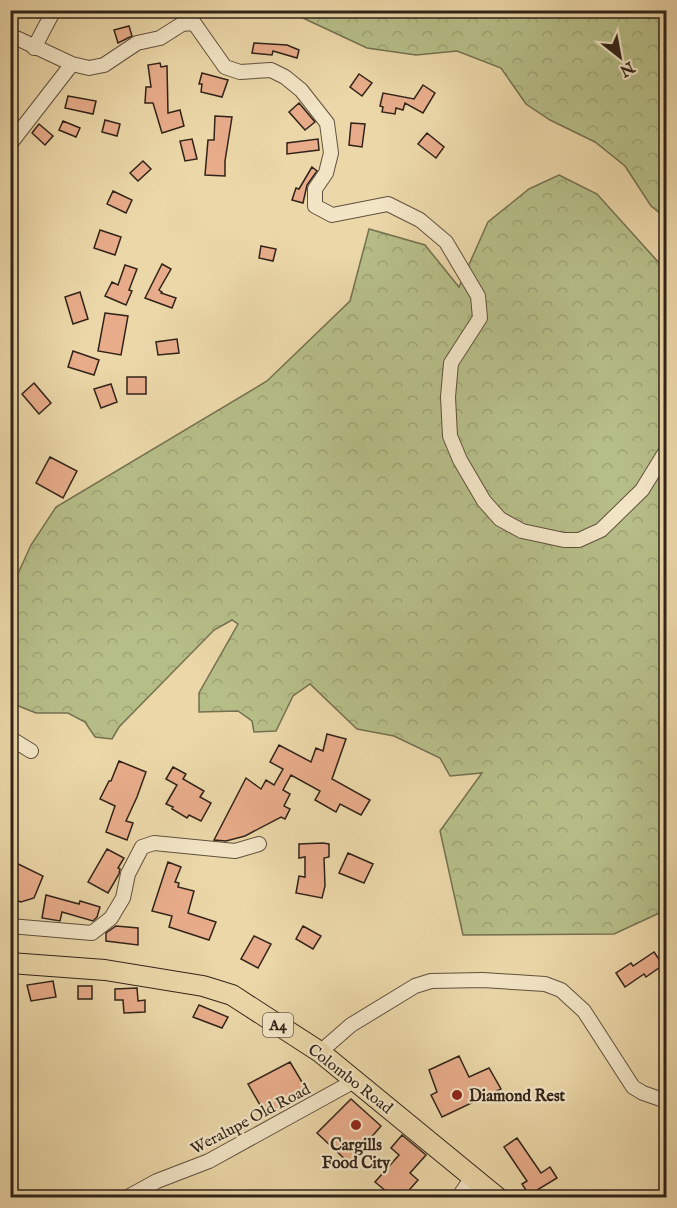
<svg xmlns="http://www.w3.org/2000/svg" width="677" height="1208" font-family="'IM FELL English',serif">
  <style>
    .forest { fill: url(#forest-crowns); stroke: #747050; stroke-width: 1.5 }
    .building { fill: #e8ac8a; stroke: #312319; stroke-width: 1.5 }
    .lines { fill: none; stroke-linecap: round; stroke-linejoin: round }
    .minor-casing { stroke: #60503d; stroke-width: 16 }
    .highway-casing { stroke: #312319; stroke-width: 22 }
    .minor { stroke: #f2e5c6; stroke-width: 14 }
    .highway { stroke: #ebd7a8; stroke-width: 20 }
    .poi-dot { fill: #8f2418; stroke: #f2e5c6; stroke-width: 2 }
    .labels { text-anchor: middle; stroke-width: 4.5; stroke-linejoin: round; paint-order: stroke }
    .shield { fill: #f2e5c6; stroke: #6b5d4d; stroke-width: 1.5 }
    .shield-label { font-size: 15px; font-weight: bold; fill: #312319 }
    .street-label { font-size: 16px; fill: #312319; stroke: #f2e5c6 }
    .poi-label { font-size: 16px; font-weight: bold; fill: #312319; stroke: #f2e5c6; text-anchor: start }
  </style>
  <defs>
    <pattern id="forest-crowns" width="20" height="18" patternUnits="userSpaceOnUse" patternTransform="scale(1.5)"><rect width="20" height="18" fill="#b6be88"/><path d="M2 6a3 3 0 1 1 6 0M12 15a3 3 0 1 1 6 0" fill="none" stroke="#9da375"/></pattern>
  </defs>
  <rect width="100%" height="100%" fill="#ebd7a8"/>
  <filter id="stains"><feTurbulence type="fractalNoise" baseFrequency=".00333" numOctaves="4"/><feColorMatrix values="0 0 0 0 .2 0 0 0 0 .09 0 0 0 0 .02 0 0 0 .5 -.17"/></filter>
  <radialGradient id="worn" r=".72"><stop offset=".6" stop-color="#630" stop-opacity="0"/><stop offset="1" stop-color="#630" stop-opacity=".3"/></radialGradient>
  <path class="forest" d="M288 11H666V218L651 206 625 166 595 142 550 120 526 104 501 68 457 51 416 55 367 48Z
    M559 175 597 194 660 264 666 263V910L614 934 463 935 440 831 482 773 450 776 440 758 394 736 357 729 310 684 293 696 276 731 254 732 252 721 238 711 199 712V693L238 624 232 620 214 630 119 727 112 739 95 737 85 722 68 713H36L11 703V589L31 545 56 507 267 381 350 301 369 229 425 245 459 287 488 222 529 189Z"/>
  <path class="building" d="M129 26 132 36 118 43 114 30Z
    M254 43 287 45 299 50 297 58 273 51 272 55 252 53Z
    M160 63 161 67 167 66 168 113 180 110 184 126 162 133 153 103H145L146 87H151L148 65Z
    M202 73 228 80 222 97 201 92 202 84H199Z
    M359 74 372 83 362 96 350 87Z
    M423 85 435 93 423 113 405 103 403 110 396 108 395 114 382 112 383 107 380 106 383 93 414 99Z
    M68 96 96 101 93 114 65 108Z
    M299 103 315 122 305 130 289 112Z
    M215 116 232 117 225 161V176L205 175 208 140H214Z
    M105 120 120 124 117 136 102 132Z
    M63 121 80 128 76 137 59 130Z
    M351 123 365 124 362 147 349 145Z
    M39 124 53 136 45 145 32 133Z
    M427 133 444 147 436 158 418 144Z
    M192 139 197 159 185 161 180 141Z
    M318 139 319 150 287 154V143Z
    M143 161 151 169 138 181 130 173Z
    M312 167 317 171 307 185 303 203 292 200 296 188 299 189Z
    M113 191 132 200 126 213 107 204Z
    M100 230 121 237 115 255 94 248Z
    M261 246 276 249 273 261 259 258Z
    M162 264 171 269 159 290 162 292 161 293 176 298 172 308 145 298Z
    M125 265 137 269 129 290 132 291 126 305 105 296 112 282 118 285Z
    M80 292 88 319 73 324 65 297Z
    M105 313 128 316 121 355 98 351Z
    M177 339 179 353 158 355 156 342Z
    M73 351 99 360 94 375 68 367Z
    M127 377H146V394H127Z
    M34 383 51 403 39 414 22 394Z
    M111 384 117 402 101 408 94 389Z
    M50 457 77 471 63 498 36 483Z
    M327 734 346 739 332 779 370 800 361 815 340 804 336 812 315 800 320 791 291 775 283 790 290 794 284 806 290 809 285 819 281 817 245 836 226 841 214 840 246 778 261 789 266 780 274 785 283 769 270 762 279 745 311 762 316 748 323 751Z
    M119 761 146 772 137 797 126 821 133 823 127 840 106 832 115 806 100 799 109 781H111Z
    M173 767 186 774 183 779 204 791 200 797 211 803 201 821 189 815 187 818 172 809 173 807 166 804 177 785 166 779Z
    M323 843 329 844V857L324 858 325 886 322 898 296 893 299 876 305 877V857L299 858V844Z
    M107 849 124 858 118 868 120 869 119 874 108 893 88 882Z
    M348 853 373 864 364 883 339 873Z
    M10 860 43 876 34 898 21 902 10 898Z
    M168 862 181 867 175 882 179 883 178 887 194 891 188 913 216 922 209 940 169 927 172 916 152 911Z
    M46 895 79 904 80 901 100 907 97 917 93 921 62 912 60 921 42 918Z
    M116 926 138 928V945L106 941V933Z
    M303 926 321 936 313 949 296 939Z
    M254 936 271 944 258 968 241 959Z
    M654 952 663 965 646 977 644 974 625 987 616 973 631 963 633 966Z
    M53 981 56 997 31 1001 27 985Z
    M78 986H92V999H78Z
    M137 988 138 1001 145 1000V1012L124 1013 123 1000H115V989Z
    M199 1005 228 1017 222 1028 193 1017Z
    M459 1056 469 1077 489 1068 501 1089 442 1117 431 1095 437 1092 429 1070Z
    M290 1062 308 1092 267 1117 248 1084Z
    M351 1099 381 1126 349 1163 317 1133Z
    M402 1135 426 1155 410 1173 418 1180 403 1197H393L375 1182 399 1155 391 1148Z
    M517 1138 541 1173 550 1167 557 1178 529 1195 522 1184 527 1181 504 1147Z"/>
  <g class="lines">
    <g class="minor-casing">
      <path id="minor" d="M10 35 72 64 89 68 104 65 137 43 160 38 182 24 194 23 225 67 240 72 271 70 285 77 301 90 327 123 331 153 326 173 315 189V206L332 215 388 204 420 220 446 242 478 296 480 318 451 363 448 397 450 436 460 460 484 501 500 519 522 531 564 540H579L601 530 642 490 666 451
        M34 48 54 10
        M10 144 72 64
        M10 738 31 751
        M10 926 92 933 111 918 123 898 128 874 142 847 154 843 235 851 259 844
        M320 1052 351 1025 415 986 431 981 483 980 545 984 561 990 584 1011 633 1087 643 1093 666 1101
        M126 1198 157 1181 209 1161 356 1080
        M458 1198 473 1176"/>
    </g>
    <g class="highway-casing">
      <path id="highway" d="M10 963 105 970 203 986 232 995 320 1052 498 1198"/>
    </g>
    <use href="#minor" class="minor"/>
    <use href="#highway" class="highway"/>
  </g>
  <g class="poi-dot">
    <circle cx="457" cy="1095" r="6"/>
    <circle cx="356" cy="1125" r="6"/>
  </g>
  <g class="labels">
    <rect class="shield" x="263" y="1013" width="30" height="24" rx="4.5"/>
    <g class="shield-label">
      <text x="278" y="1030">A4</text>
    </g>
    <g class="street-label">
      <text transform="translate(351 1078) rotate(38)" y="6">Colombo Road</text>
      <text transform="translate(250 1118) rotate(-28)" y="6">Weralupe Old Road</text>
    </g>
    <g class="poi-label">
      <text x="469" y="1101">Diamond Rest</text>
      <text x="356" y="1150" text-anchor="middle">Cargills<tspan x="356" dy="18">Food City</tspan></text>
    </g>
  </g>
  <rect width="677" height="1208" fill="none" stroke="#ebd7a8" stroke-width="36"/>
  <rect x="12" y="12" width="653" height="1184" fill="none" stroke="#312319" stroke-width="3"/>
  <rect x="18" y="18" width="641" height="1172" fill="none" stroke="#312319" stroke-width="1.5"/>
  <g transform="translate(620 57) rotate(149)" stroke="#f2e5c6" stroke-width="4.5" paint-order="stroke">
  <path d="M0-4.5L10 22L0 15L-10 22Z" fill="#312319"/>
  <text y="-9" font-size="16" font-weight="bold" text-anchor="middle" fill="#312319">N</text>
  </g>
  <rect width="100%" height="100%" filter="url(#stains)"/>
  <rect width="100%" height="100%" fill="url(#worn)"/>
</svg>
